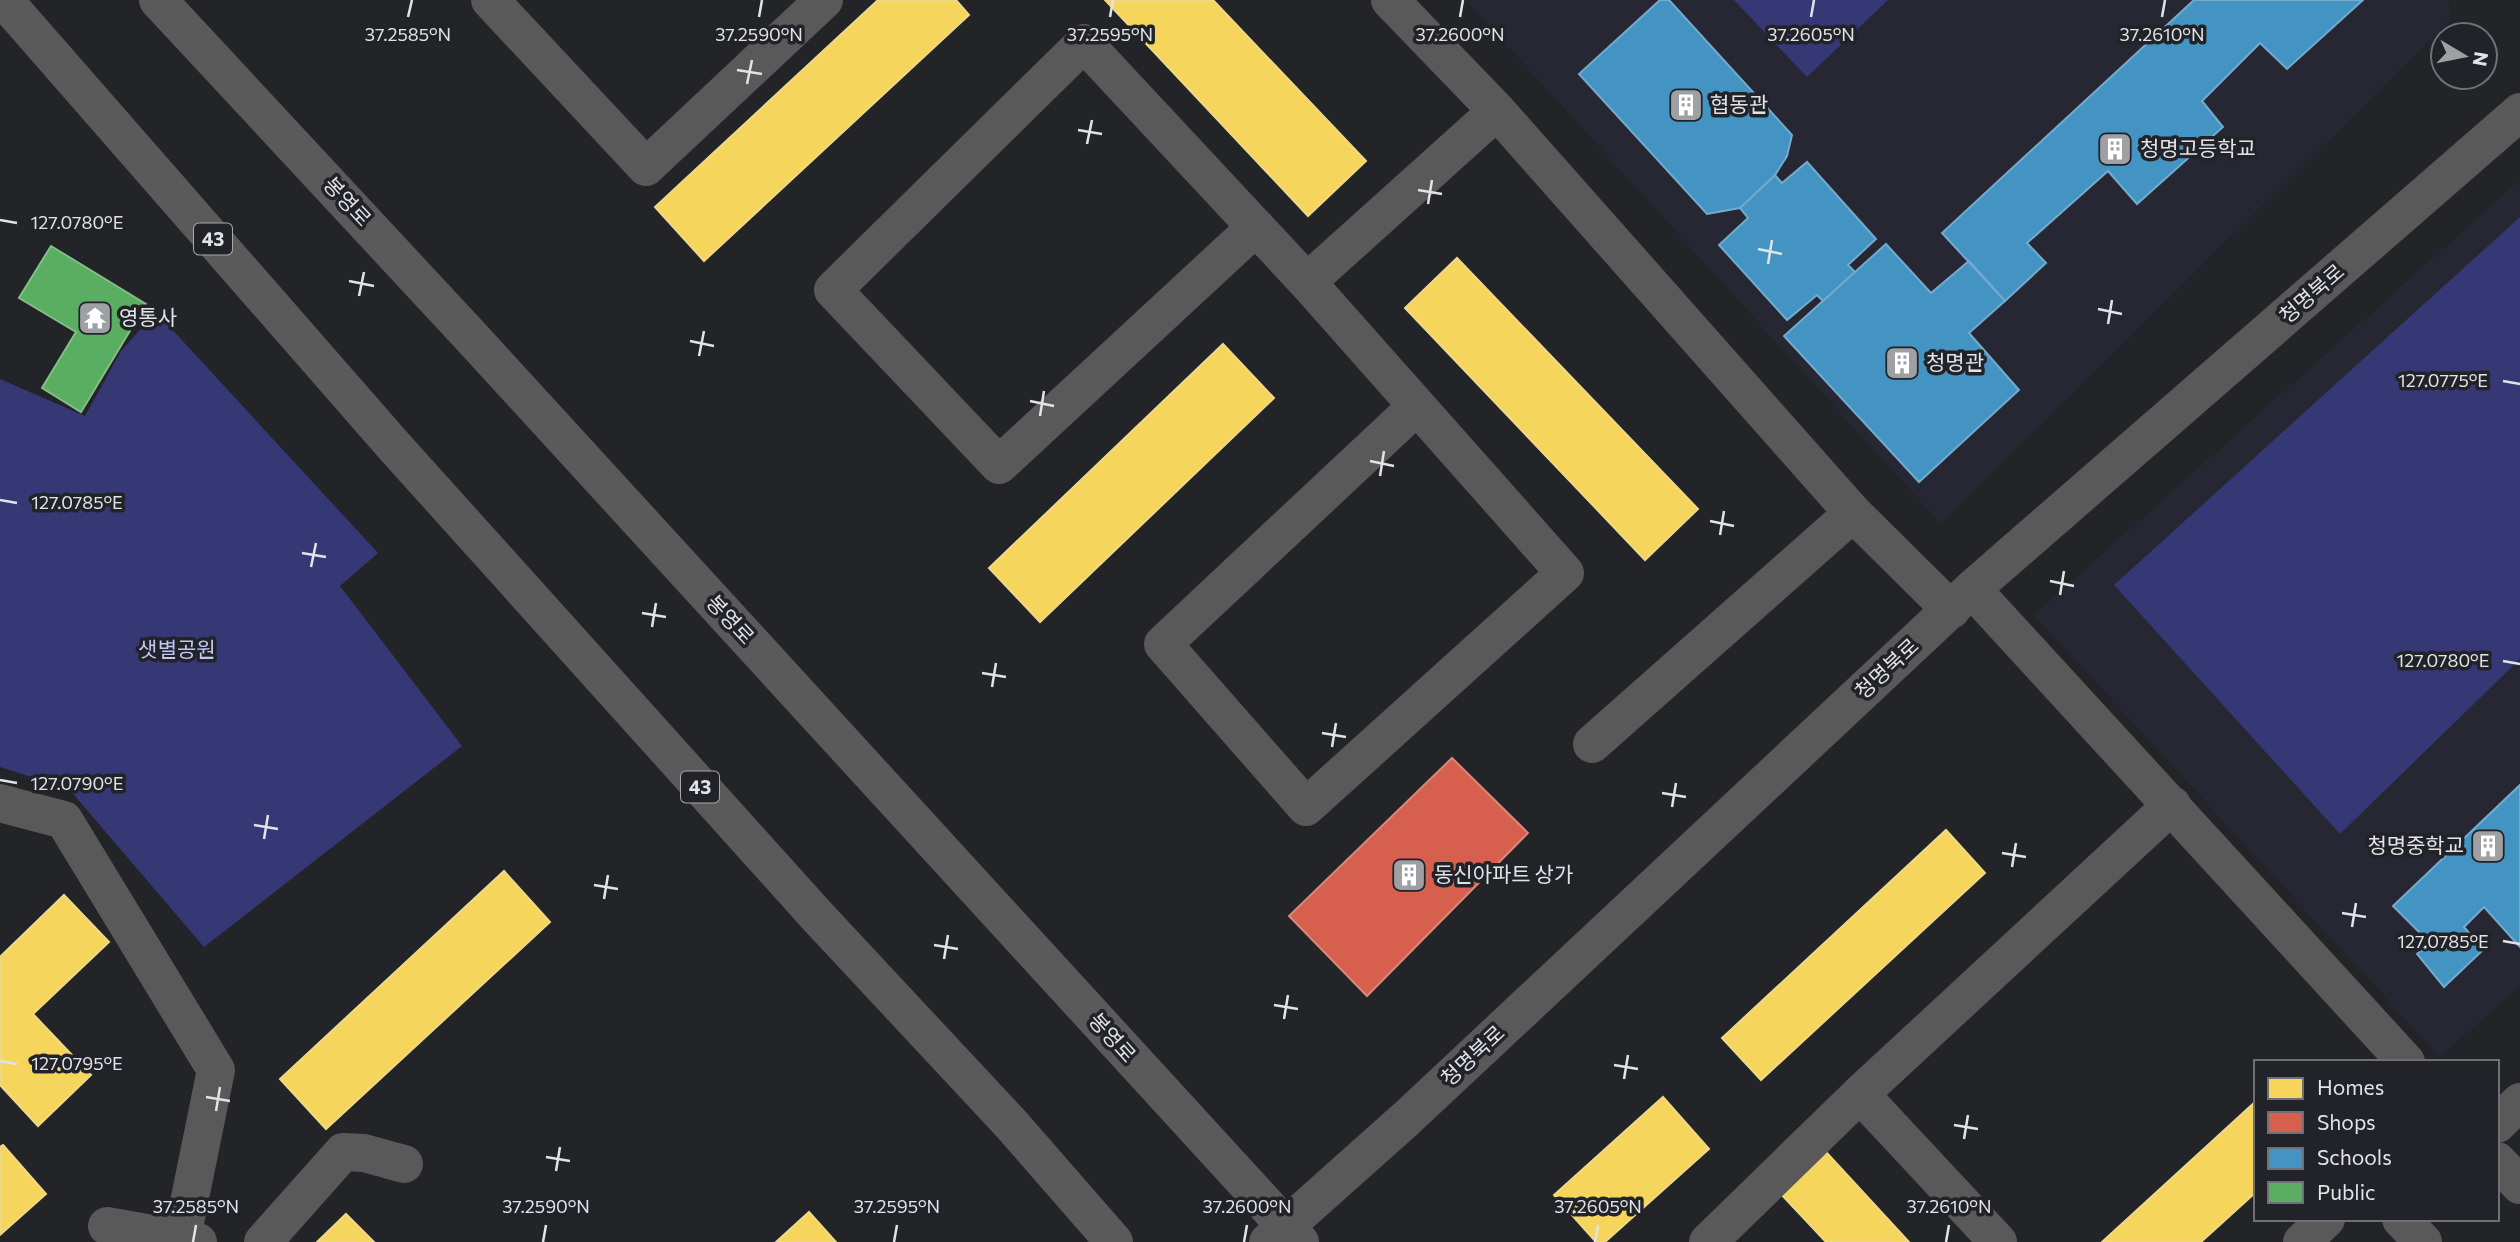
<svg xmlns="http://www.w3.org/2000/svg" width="2520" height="1242" font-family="Commissioner,'Noto Sans KR',sans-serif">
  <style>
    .built { fill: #262732 }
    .green { fill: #363875 }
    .homes { fill: #f6d55c; stroke: #f0d986; stroke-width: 2 }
    .shops { fill: #d6604d; stroke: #da877b; stroke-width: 2 }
    .schools { fill: #4393c3; stroke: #73abce; stroke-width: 2 }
    .public { fill: #5aae61; stroke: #83be89; stroke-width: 2 }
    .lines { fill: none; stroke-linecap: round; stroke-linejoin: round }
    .minor { stroke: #59595a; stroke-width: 38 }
    .major { stroke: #595a59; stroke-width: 38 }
    .ticks { fill: none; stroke: #e2e3e7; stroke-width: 2.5 }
    .labels { text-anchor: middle; stroke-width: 7; stroke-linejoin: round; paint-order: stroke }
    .shield { fill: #222329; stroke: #a8a9ae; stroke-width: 2 }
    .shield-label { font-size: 19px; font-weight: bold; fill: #e2e3e7 }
    .poi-label { font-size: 21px; fill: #e2e3e7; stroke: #222329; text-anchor: start }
    .street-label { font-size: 21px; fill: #e2e3e7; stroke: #222329 }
    .park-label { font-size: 21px; fill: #c1c7f3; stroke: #222329 }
    .ticks-label { font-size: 18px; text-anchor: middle; fill: #e2e3e7; stroke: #222329; stroke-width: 7; stroke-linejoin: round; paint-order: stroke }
  </style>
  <rect width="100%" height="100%" fill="#232428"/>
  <path class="built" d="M1466 0H2449L2450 20 1941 524Z
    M2520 180V986L2440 1057 2034 615Z"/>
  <path class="green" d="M1734 0H1888L1807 77Z
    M2520 217V659L2340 834 2114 585Z
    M156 312 378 553 340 586 462 746 204 947 69 789 0 767V379L85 416 121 351Z"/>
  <path class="homes" d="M878 0H956L969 15 704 261 655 207Z
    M1105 0H1213L1366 161 1308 216Z
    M1457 258 1698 509 1645 560 1405 308Z
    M1223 344 1274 398 1040 622 989 568Z
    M1946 830 1985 873 1761 1080 1722 1038Z
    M504 871 550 922 326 1129 280 1079Z
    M64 895 109 942 33 1014 91 1075 38 1126 0 1085V957Z
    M1663 1097 1709 1149 1605 1242H1596L1554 1195Z
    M2256 1101V1192L2201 1242H2102Z
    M3 1145 46 1194 0 1235V1147Z
    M1826 1152 1909 1242H1826L1780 1193Z
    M809 1212 836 1242H776Z
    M346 1214 374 1242H317Z"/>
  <path class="shops" d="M1452 758 1528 833 1367 996 1289 916Z"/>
  <path class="schools" d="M1660 0H1669L1792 135 1787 156 1775 175 1740 208 1707 214 1579 74Z
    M2194 0H2363L2287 69 2260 43 2202 101 2223 127 2137 204 2108 171 2027 243 2046 263 2005 301 1942 233Z
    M1807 162 1876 239 1848 265 1855 272 1823 301 1817 295 1787 320 1719 245 1748 218 1740 208 1775 175 1782 183Z
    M1886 244 1931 293 1969 261 2005 301 1969 333 2019 390 1919 482 1784 336Z
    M2520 785V947L2484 907 2464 927 2483 950 2444 987 2417 954 2430 943 2393 906Z"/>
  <path class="public" d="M51 246 146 304 81 412 42 388 76 332 19 298Z"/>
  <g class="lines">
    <path class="minor" d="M490 0 646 167 824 0
      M1390 0 1497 111 1853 513 1951 610
      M1256 227 999 465 833 290 1084 43 1307 282 1565 573 1306 807 1163 644 1417 406
      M1307 282 1497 111
      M1972 589 2406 1062
      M1592 744 1853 513
      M0 803 64 820 216 1070 181 1242
      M2497 1124 2520 1102
      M2497 1161 2520 1185
      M2401 1219 2423 1242
      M107 1226 198 1242
      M263 1242 343 1152 364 1153 404 1164
      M1268 1242 1407 1118 1972 589 2520 112
      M1708 1242 1860 1094
      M1998 1242 1860 1094 2172 805
      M2302 1242 2326 1219"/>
    <path class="major" d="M4 0 393 445 817 916 1012 1125 1114 1242
      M158 0 474 340 1300 1242"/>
  </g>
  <path class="ticks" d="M408 17 412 0M759 17 762 0M1110 17 1113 0M1460 17 1463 0M1811 17 1814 0M2162 17 2165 0M737 70 762 74M747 84 752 60M1078 130 1102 134M1087 144 1092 120M1418 190 1442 194M1428 204 1432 180M0 220 17 223M1758 249 1782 254M1768 264 1772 240M349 281 374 286M359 296 364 272M2098 309 2122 314M2108 324 2112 300M690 341 714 346M699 356 704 331M2503 381 2520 384M1030 401 1054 406M1040 416 1044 391M1370 461 1394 466M1380 476 1384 451M0 500 17 503M1710 521 1734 526M1720 535 1724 511M302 553 326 557M311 567 316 543M2050 581 2074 586M2060 595 2064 571M642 613 666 617M652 627 656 603M2503 661 2520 664M982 673 1006 677M992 687 996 663M1322 733 1346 737M1332 747 1336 723M0 780 17 783M1662 793 1686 797M1672 807 1676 783M254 825 278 829M264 839 268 815M2002 853 2026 857M2012 867 2016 843M594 885 618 889M604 899 608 875M2342 913 2366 917M2352 927 2356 903M2503 941 2520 944M934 945 958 949M944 959 948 935M1274 1005 1298 1009M1284 1019 1288 995M0 1061 17 1064M1614 1065 1638 1069M1624 1079 1628 1055M206 1097 230 1101M216 1111 220 1087M1954 1125 1978 1129M1964 1139 1968 1115M546 1157 570 1161M556 1171 560 1147M193 1242 196 1225M543 1242 546 1225M894 1242 897 1225M1244 1242 1247 1225M1595 1242 1598 1225M1946 1242 1949 1225"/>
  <defs>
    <g id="building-square" transform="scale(1.75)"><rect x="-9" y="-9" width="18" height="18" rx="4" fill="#9fa0a4" stroke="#222329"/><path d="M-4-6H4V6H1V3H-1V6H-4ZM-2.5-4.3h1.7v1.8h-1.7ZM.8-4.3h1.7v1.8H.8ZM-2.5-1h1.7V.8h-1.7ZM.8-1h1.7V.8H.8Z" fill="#fff"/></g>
    <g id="temple-square" transform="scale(1.75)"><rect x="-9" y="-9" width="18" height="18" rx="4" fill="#9fa0a4" stroke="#222329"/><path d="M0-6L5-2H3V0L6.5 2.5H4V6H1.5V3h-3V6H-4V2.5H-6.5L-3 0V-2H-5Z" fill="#fff"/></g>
  </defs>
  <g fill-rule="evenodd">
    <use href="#building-square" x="1686" y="105"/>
    <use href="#building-square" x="2115" y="149"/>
    <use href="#temple-square" x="95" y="318"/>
    <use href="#building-square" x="1902" y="363"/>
    <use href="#building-square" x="2488" y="846"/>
    <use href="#building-square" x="1409" y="875"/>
  </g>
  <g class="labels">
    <g class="shield">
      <rect x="194" y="223.5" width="38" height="31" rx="5"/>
      <rect x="681" y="771.5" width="38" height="31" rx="5"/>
    </g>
    <g class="shield-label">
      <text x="213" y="246">43</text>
      <text x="700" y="794">43</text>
    </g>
    <g class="poi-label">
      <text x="1710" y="112">협동관</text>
      <text x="2140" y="156">청명고등학교</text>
      <text x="119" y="325">영통사</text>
      <text x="1926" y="370">청명관</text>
      <text x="2464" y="853" text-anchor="end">청명중학교</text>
      <text x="1434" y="882">동신아파트 상가</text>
    </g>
    <g class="street-label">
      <text transform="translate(347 202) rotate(47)" y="7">봉영로</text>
      <text transform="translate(2312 294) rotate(-41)" y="7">청명북로</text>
      <text transform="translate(730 620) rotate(47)" y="7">봉영로</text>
      <text transform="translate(1887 669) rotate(-43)" y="7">청명북로</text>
      <text transform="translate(1112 1038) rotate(48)" y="7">봉영로</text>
      <text transform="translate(1473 1056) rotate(-43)" y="7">청명북로</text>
    </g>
    <g class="park-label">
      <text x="177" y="657">샛별공원</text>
    </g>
  </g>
  <g class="ticks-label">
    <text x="1811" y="41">37.2605°N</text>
    <text x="408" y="41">37.2585°N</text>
    <text x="759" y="41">37.2590°N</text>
    <text x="1110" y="41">37.2595°N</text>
    <text x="1460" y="41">37.2600°N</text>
    <text x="2162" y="41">37.2610°N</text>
    <text x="77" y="229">127.0780°E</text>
    <text x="2443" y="387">127.0775°E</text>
    <text x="77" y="509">127.0785°E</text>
    <text x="2443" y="667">127.0780°E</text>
    <text x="77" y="790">127.0790°E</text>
    <text x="2443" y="948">127.0785°E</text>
    <text x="77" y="1070">127.0795°E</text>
    <text x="196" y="1213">37.2585°N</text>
    <text x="546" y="1213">37.2590°N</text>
    <text x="897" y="1213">37.2595°N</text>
    <text x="1247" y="1213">37.2600°N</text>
    <text x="1598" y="1213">37.2605°N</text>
    <text x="1949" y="1213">37.2610°N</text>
  </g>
  <rect x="2254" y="1060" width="245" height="161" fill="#222329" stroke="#6f7075" stroke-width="2"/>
  <rect x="2268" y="1078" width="35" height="21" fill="#f6d55c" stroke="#6f7075" stroke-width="2"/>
  <text x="2317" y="1095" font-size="21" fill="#e2e3e7">Homes</text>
  <rect x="2268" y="1112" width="35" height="21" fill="#d6604d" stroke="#6f7075" stroke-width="2"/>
  <text x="2317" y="1130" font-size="21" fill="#e2e3e7">Shops</text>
  <rect x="2268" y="1148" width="35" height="21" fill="#4393c3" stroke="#6f7075" stroke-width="2"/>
  <text x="2317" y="1165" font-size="21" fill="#e2e3e7">Schools</text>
  <rect x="2268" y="1182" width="35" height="21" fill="#5aae61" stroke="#6f7075" stroke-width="2"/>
  <text x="2317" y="1200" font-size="21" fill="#e2e3e7">Public</text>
  <g transform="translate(2464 56) rotate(100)"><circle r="33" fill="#222329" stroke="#6f7075" stroke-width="2"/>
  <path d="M0-5L12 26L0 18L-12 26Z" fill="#9fa0a4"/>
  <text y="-10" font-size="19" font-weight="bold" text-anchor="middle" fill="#e2e3e7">N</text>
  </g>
</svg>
